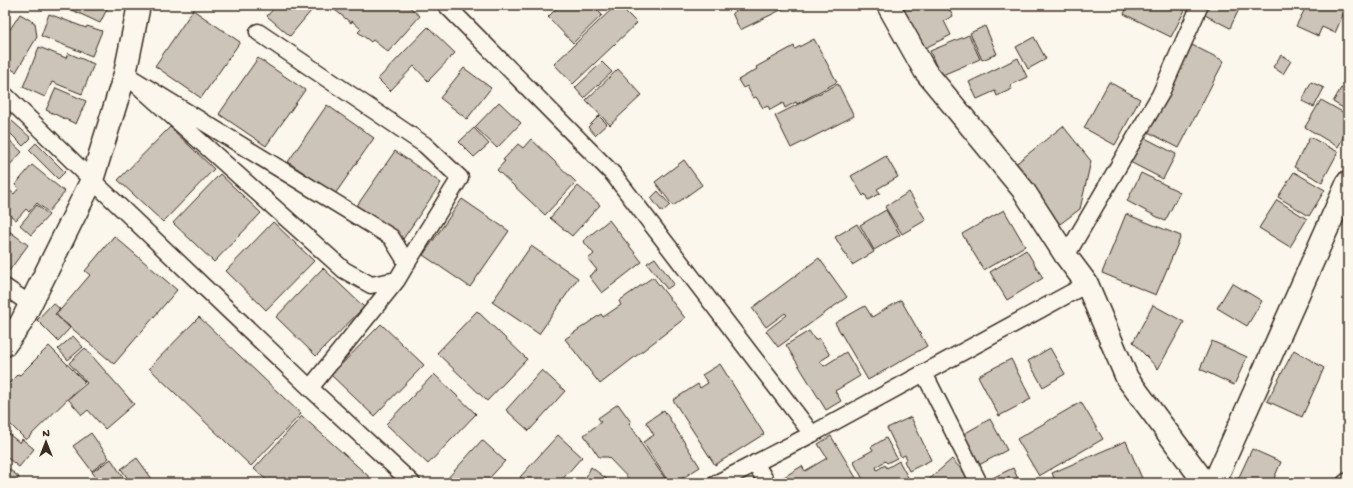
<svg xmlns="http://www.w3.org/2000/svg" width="1353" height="488" font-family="'Gochi Hand',sans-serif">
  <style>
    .building { fill: #ccc4b9; stroke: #3b2a1e }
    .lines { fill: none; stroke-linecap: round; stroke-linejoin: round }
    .street-casing { stroke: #3b2a1e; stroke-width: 19 }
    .secondary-casing { stroke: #3b2a1e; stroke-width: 25 }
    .street { stroke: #fbf7ec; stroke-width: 16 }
    .secondary { stroke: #fbf7ec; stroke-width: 22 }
  </style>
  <rect width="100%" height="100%" fill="#fbf7ec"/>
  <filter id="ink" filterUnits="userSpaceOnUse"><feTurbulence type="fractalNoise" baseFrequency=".025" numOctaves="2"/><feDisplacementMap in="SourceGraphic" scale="8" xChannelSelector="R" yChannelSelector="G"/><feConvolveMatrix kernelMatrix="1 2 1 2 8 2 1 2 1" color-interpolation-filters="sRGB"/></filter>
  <g filter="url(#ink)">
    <path class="building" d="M61 5H109L100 23Z
      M277 5H316L290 36 267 16Z
      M339 5H407L420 16 388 52 373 40 371 42 358 32 361 29 352 21 351 23 335 10Z
      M560 5H592L602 15 573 43 548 17Z
      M616 5H619L637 23 573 84 554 64Z
      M748 5H791L740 30 732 13Z
      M901 5H957L949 9 953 16 944 21 951 35 923 49Z
      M1128 5H1176L1185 10 1171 37 1124 14Z
      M1208 5H1241L1230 28 1203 14Z
      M1307 5H1340L1346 8 1335 33 1322 27 1318 36 1296 26Z
      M193 10 240 42 201 98 155 66Z
      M20 14 35 23 37 37 16 72 5 65V37Z
      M49 14 86 28 87 26 102 31 92 56 41 36Z
      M985 26 997 54 982 60 970 33Z
      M428 27 455 53 428 81 414 66 390 91 378 79Z
      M969 35 980 59 940 76 930 51Z
      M1034 37 1046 59 1028 69 1016 47Z
      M814 39 837 82 797 104 796 102 785 108 783 103 770 110 768 106 763 108 756 97 753 98 747 86 743 88 738 80 757 69 756 67 794 46 795 49Z
      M1192 45 1224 61 1179 148 1146 131Z
      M39 47 66 58 68 53 94 64 82 94 52 82 45 97 23 87Z
      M1281 55 1291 61 1283 74 1273 67Z
      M258 58 305 90 266 146 219 114Z
      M1018 58 1027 77 1010 85 1012 89 997 96 995 91 977 99 969 82Z
      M602 62 612 72 584 98 575 88Z
      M464 68 491 88 467 119 440 98Z
      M618 69 642 95 610 125 586 100Z
      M1109 82 1140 99 1115 145 1084 128Z
      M1311 82 1324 88 1314 107 1302 101Z
      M838 84 854 116 791 148 775 116Z
      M56 88 86 101 76 124 46 110Z
      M1341 88 1348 93V111L1333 102Z
      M1321 100 1348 115V129L1338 147 1305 127Z
      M499 102 521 123 497 148 475 127Z
      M327 105 374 138 335 194 288 162Z
      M599 116 607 124 595 135 588 127Z
      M12 121 31 138 23 146 5 128Z
      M1063 126 1091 161 1080 209 1060 224 1013 166Z
      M170 127 214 169 163 222 118 180Z
      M474 128 489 144 474 157 459 142Z
      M5 136 22 152 5 170Z
      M1143 137 1176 154 1163 179 1130 162Z
      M1310 137 1338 152 1322 182 1294 167Z
      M531 139 576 182 545 215 497 170 505 161 503 160 518 144 523 148Z
      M36 143 65 172 58 179 29 150Z
      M395 151 441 183 403 239 356 207Z
      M886 156 898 177 877 189 880 193 868 200 865 194 863 196 851 176Z
      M684 160 702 185 673 206 655 182Z
      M32 165 65 192 48 212 37 203 29 212 26 209 16 220 5 211V191L7 188 14 194 19 188 15 185Z
      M1294 172 1325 190 1309 216 1278 197Z
      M1141 173 1180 192 1165 221 1127 201Z
      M220 174 261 213 214 262 173 223Z
      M578 186 600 205 572 236 550 218Z
      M658 191 670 205 662 212 651 198Z
      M909 192 926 220 902 234 885 207Z
      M462 199 509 231 470 287 423 255Z
      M1277 200 1307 219 1290 247 1259 228Z
      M37 205 49 215 31 235 20 225Z
      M886 210 900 235 874 250 860 225Z
      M1004 210 1025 246 984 270 962 234Z
      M1126 214 1181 236 1156 295 1102 273Z
      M609 220 642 262 602 293 589 276 597 270 588 259 594 254 583 241Z
      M273 222 314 261 266 310 226 271Z
      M857 224 874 252 852 265 835 237Z
      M5 228 28 245 9 271 5 268Z
      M114 236 177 290 114 364 56 315 90 275 85 271Z
      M531 246 578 278 539 334 492 302Z
      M1026 250 1043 278 1007 300 990 272Z
      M655 258 674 284 667 289 647 263Z
      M819 258 847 297 778 347 766 331 787 315 785 313 766 327 752 308Z
      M323 268 364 307 316 356 276 317Z
      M653 277 685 318 600 384 565 339 601 314 603 317 621 305 619 301Z
      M1232 283 1262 301 1247 326 1217 308Z
      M901 300 927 346 868 380 835 323 865 306 872 317Z
      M53 303 60 309 55 314 70 328 58 341 37 320Z
      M1153 305 1184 322 1158 369 1133 342Z
      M477 311 527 359 487 401 437 353Z
      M199 317 301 414 251 466 149 368Z
      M381 324 424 365 374 416 331 375Z
      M809 331 815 340 819 338 830 355 820 361 824 366 846 352 860 376 835 391 841 401 826 410 786 345Z
      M73 336 83 347 68 360 58 349Z
      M1212 341 1247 357 1234 385 1200 369Z
      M49 346 85 382 26 440 5 419V387L18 374 20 375Z
      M85 348 134 404 105 429 88 410 82 415 68 399 87 383 69 363Z
      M1050 348 1065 374 1043 387 1028 361Z
      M1294 350 1324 368 1302 417 1267 401Z
      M1011 359 1031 399 999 416 978 376Z
      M720 364 764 434 715 465 673 400 698 384 700 388 708 383 702 375Z
      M542 370 565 391 529 431 506 410Z
      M434 374 476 414 428 464 386 424Z
      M1081 402 1103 439 1039 476 1017 439Z
      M618 404 631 422 629 423 641 441 640 442 668 483H633L608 457H599L584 435 601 422 598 418Z
      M664 410 700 467 675 483H669L643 442 654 435 646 422Z
      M302 416 376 483H270L254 469Z
      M911 417 931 460 909 471 904 461 907 459 905 455 901 457 887 428Z
      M990 419 1007 450 979 465 962 435Z
      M5 431 20 443 22 439 34 449 19 467 5 456Z
      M91 433 109 458 92 471 73 446Z
      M558 435 582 457 559 483H527L520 477Z
      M831 436 858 481 854 483H774L802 466 805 471 827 458 818 444Z
      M886 438 897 458 887 463 885 461 876 467 877 470 885 465 887 468 899 461 911 483H865L853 461 873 450 871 447Z
      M482 440 505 461 485 483H450L446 480Z
      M1126 441 1144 483H1056L1052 473Z
      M1252 449 1281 462 1272 483H1247L1238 479Z
      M137 458 155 483H131L121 469Z
      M111 459 127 483H100L92 472Z
      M952 459 968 477 962 483H925Z
      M5 466 19 477 15 483H5Z
      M591 467 612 483H583Z
      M1013 468 1020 483H987L986 481Z"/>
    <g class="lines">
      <g class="street-casing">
        <path id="street" d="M446 5 613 174 812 434
          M258 32 425 145 460 178 407 263
          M125 74 391 237 407 263 397 280 371 285 344 270Z
          M5 95 92 180 310 388 412 483
          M1066 256 1160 95 1200 5
          M5 287 30 304
          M924 373 977 479
          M310 388 397 280
          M755 463 767 483
          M717 483 812 434 1087 284
          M1345 483 1348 481"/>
      </g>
      <g class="secondary-casing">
        <path id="secondary" d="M888 5 925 71 1024 191 1066 256 1087 284 1127 378 1205 483
          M5 345 21 323 92 180 125 74 139 5
          M1214 483 1348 182"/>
      </g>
      <use href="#street" class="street"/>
      <use href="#secondary" class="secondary"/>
    </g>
  </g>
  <rect width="1353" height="488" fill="none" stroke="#fbf7ec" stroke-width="20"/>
  <rect x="10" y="10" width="1333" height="468" fill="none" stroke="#3b2a1e" stroke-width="1.5" filter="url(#ink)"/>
  <g transform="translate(46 442)" stroke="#fbf7ec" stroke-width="3" paint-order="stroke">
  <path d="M0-3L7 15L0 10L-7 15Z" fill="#3b2a1e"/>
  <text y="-6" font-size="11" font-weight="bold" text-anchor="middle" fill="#3b2a1e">N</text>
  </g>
</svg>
